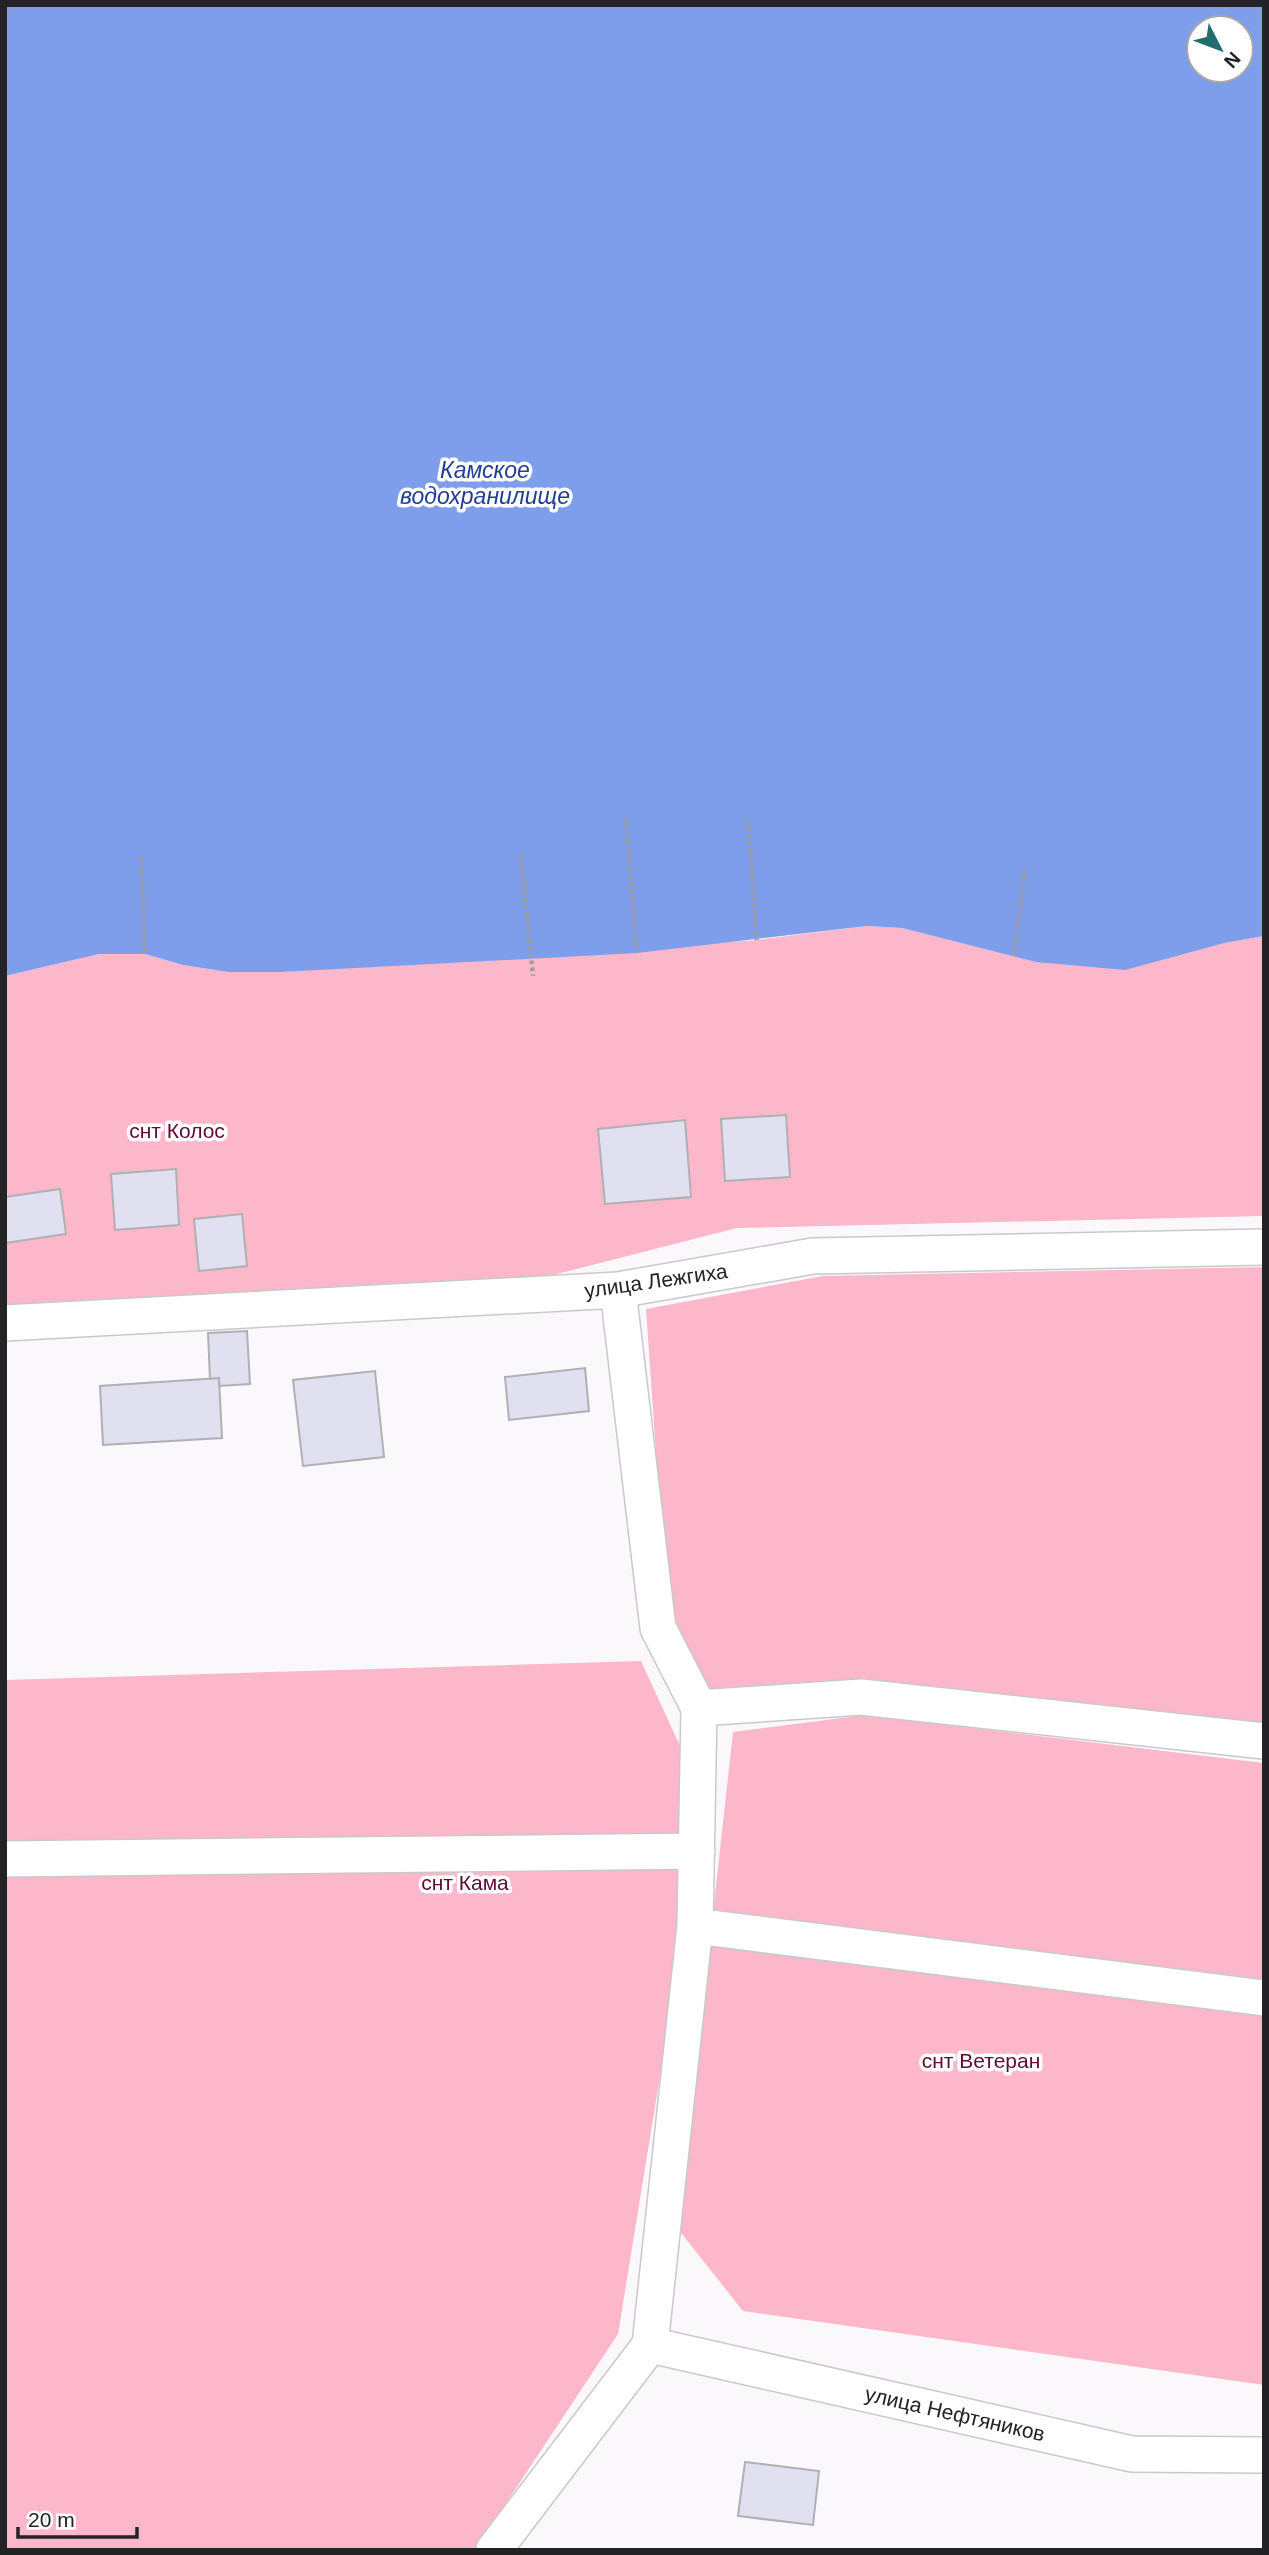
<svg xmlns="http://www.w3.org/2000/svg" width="1269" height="2555" font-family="Helvetica,sans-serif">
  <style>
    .green { fill: #fcb7ca }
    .water { fill: #7e9deb; fill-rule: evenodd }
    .building { fill: #e1e0f1; stroke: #b0afb3; stroke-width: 2 }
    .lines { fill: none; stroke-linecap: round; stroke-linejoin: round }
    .minor-casing { stroke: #cac8cb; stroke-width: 38 }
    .path { stroke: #9e9c9f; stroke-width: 4.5; stroke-dasharray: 3.5 3.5; stroke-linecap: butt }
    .minor { stroke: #fff; stroke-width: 35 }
    .labels { text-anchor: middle; stroke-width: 7; stroke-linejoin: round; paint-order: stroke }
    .park-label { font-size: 21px; fill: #600a31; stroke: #fff }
    .street-label { font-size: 21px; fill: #232224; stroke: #fff }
    .water-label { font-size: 23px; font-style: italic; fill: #223d96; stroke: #fff }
  </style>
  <rect width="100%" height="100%" fill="#fbf8fc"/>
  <path class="green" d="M867 926 902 928 1036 962 1224 943 1264 936V1216L737 1228 549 1276 5 1307V976L99 954H145L183 965 229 972H281L757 940Z
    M1264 1267V1725L709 1694 667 1611 646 1309 823 1276Z
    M641 1661 680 1746 682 1884 674 1990 618 2334 475 2550H5V1680Z
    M865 1715 1264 1763V2385L743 2311 678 2229 733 1732Z"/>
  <path class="water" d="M5 5H1264V936L1224 943 1125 970 1036 962 902 928 867 926 637 953 281 972H228L183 965 145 954H99L5 976ZM1199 28H1241V70H1199Z"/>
  <path class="building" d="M786 1115 790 1177 725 1181 721 1119Z
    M685 1120 691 1197 605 1204 598 1129Z
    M176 1169 179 1225 115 1230 111 1174Z
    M60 1189 66 1234 5 1243V1197Z
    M242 1214 247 1266 199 1271 194 1219Z
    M247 1331 250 1384 219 1386V1378L210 1379 208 1333Z
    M585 1368 589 1411 509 1420 505 1377Z
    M375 1371 384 1457 303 1466 293 1380Z
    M219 1378 222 1438 103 1445 100 1386Z
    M745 2462 819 2471 813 2525 738 2516Z"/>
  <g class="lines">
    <g class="minor-casing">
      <path id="minor" d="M5 1323 618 1290 813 1256 1264 1247
        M699 1708 861 1697 1264 1741
        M5 1859 697 1851
        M695 1926 1264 1998
        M650 2345 1132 2454 1264 2455
        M494 2550 650 2345 695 1926 699 1708 658 1628 618 1290"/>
    </g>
    <path class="path" d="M626 819 637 953
      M748 820 757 940
      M521 856 533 976
      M141 858 145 954
      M1014 956 1025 867"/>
    <use href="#minor" class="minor"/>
  </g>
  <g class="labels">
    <g class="park-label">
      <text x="177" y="1138">снт Колос</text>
      <text x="465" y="1890">снт Кама</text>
      <text x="981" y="2068">снт Ветеран</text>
    </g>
    <g class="street-label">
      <text transform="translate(656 1281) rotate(-8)" y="7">улица Лежгиха</text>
      <text transform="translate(955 2414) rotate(13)" y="7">улица Нефтяников</text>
    </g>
    <g class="water-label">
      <text x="485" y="478">Камское<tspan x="485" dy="26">водохранилище</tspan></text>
    </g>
  </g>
  <rect width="1269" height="2555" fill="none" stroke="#232224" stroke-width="14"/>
  <g transform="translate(1220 49) rotate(132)"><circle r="33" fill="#ffffff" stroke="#a7a7a7" stroke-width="2"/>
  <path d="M0-5L12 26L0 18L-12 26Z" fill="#226d6e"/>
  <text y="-10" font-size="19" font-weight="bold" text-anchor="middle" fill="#232224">N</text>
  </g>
  <path d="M18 2527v10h119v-10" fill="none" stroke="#232224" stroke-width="3.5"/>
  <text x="28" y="2527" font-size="21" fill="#232224" stroke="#ffffff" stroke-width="5" paint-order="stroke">20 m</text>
</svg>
